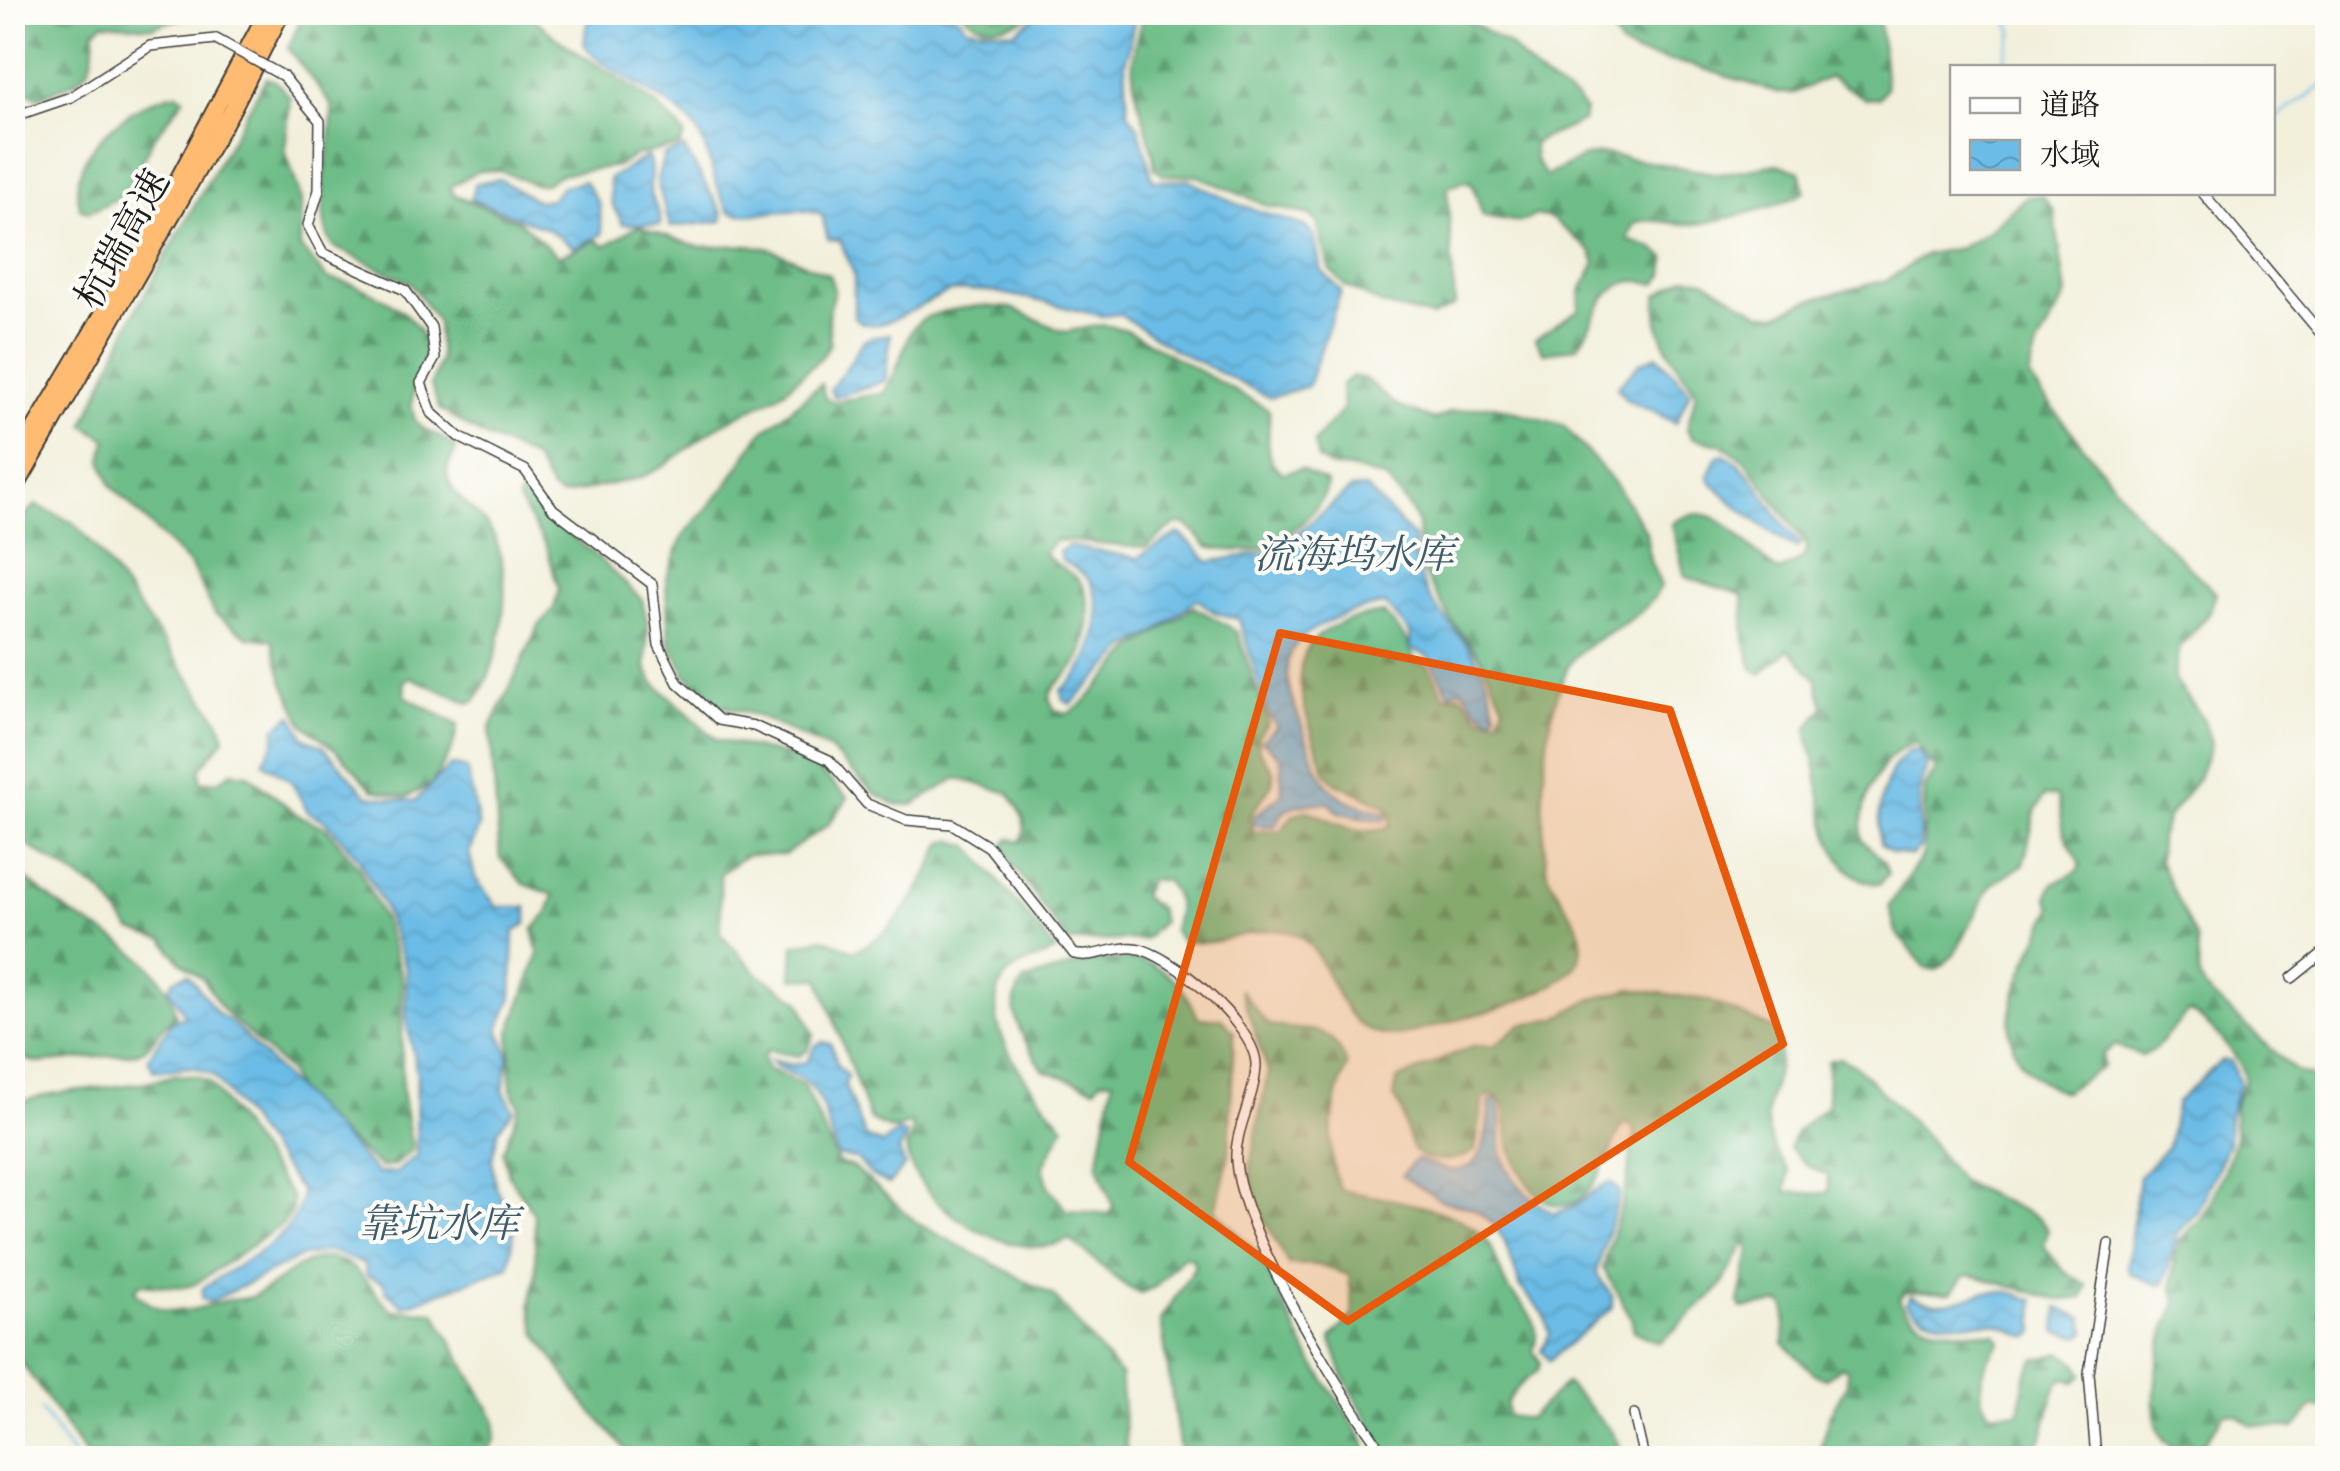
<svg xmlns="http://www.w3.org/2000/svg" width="2340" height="1471" font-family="'IM FELL DW Pica','Noto Serif SC',serif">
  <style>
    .forest { fill: url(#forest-firs); stroke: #456c52; stroke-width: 2.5 }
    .water { fill: url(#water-waves); stroke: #446c81; stroke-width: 2.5 }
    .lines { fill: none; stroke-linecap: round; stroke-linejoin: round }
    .stream { stroke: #6bbce6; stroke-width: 2.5 }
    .street-casing { stroke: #3c3c39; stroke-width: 12 }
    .highway-casing { stroke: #3c3c39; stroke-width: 19 }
    .street { stroke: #fff; stroke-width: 9 }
    .highway { stroke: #ffbb71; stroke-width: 15 }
    .street-bridge-casing { stroke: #3c3c39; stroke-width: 12; stroke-linecap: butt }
    .street-bridge { stroke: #fff; stroke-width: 9 }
    .marked { fill: #e8590c; fill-opacity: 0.2; stroke: #e8590c; stroke-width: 8; stroke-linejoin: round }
    .labels { text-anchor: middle; stroke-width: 8; stroke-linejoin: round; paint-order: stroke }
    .street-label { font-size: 38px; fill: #1c1c1c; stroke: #fdfcf7 }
    .water-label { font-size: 40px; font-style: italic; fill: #3c5c6d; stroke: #fdfcf7 }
  </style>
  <defs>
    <pattern id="forest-firs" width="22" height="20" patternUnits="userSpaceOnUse" patternTransform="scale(2.5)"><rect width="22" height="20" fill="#6ebd88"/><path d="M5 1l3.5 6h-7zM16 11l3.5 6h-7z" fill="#5a996e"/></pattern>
    <pattern id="water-waves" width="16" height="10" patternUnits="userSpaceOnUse" patternTransform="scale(2.5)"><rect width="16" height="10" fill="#6bbce6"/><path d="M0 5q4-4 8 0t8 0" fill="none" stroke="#5ca1c5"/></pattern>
  </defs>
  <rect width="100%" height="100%" fill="#fdfcf7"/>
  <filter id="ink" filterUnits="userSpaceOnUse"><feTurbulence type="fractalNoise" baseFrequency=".01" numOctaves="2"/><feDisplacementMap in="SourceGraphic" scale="20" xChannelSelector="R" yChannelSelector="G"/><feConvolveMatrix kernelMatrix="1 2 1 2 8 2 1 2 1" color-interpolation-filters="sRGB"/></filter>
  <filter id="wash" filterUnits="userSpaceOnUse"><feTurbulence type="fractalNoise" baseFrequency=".0048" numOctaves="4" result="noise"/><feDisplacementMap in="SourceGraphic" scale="40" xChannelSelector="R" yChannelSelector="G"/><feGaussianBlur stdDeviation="2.25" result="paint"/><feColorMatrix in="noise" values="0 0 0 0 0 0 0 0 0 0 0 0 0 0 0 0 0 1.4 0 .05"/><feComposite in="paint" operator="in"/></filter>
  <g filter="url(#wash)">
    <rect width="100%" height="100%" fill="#f2efdb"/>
    <path class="forest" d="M13 13V12L232 13 226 18 199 13 152 27 103 23 94 31C97 81 76 80 38 98L13 84Z
      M304 13H529C574 61 643 81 685 135L680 146 636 155 617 166 561 174 545 184H533L499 170 478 171 450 187 454 195 519 221 558 256 597 240 605 246 638 226 699 247 748 245 771 249 829 275 834 289 828 316 830 344 822 357 780 394 718 426 664 466 642 477 561 496 552 491 533 458 481 435 439 409 431 385 440 359 437 322 411 283 334 247C310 217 334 144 332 106L288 48Z
      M963 13H1035C1014 27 982 34 963 13Z
      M1145 13H1454L1509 45 1538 75 1576 99 1585 110 1583 120C1567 131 1549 133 1533 144L1535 160 1546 176 1585 156 1605 154 1719 174 1777 164 1800 171 1805 191C1791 204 1708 225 1688 224 1670 224 1651 217 1634 223L1628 240 1652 248 1666 258 1664 275 1656 284C1603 269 1602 313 1577 347L1544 353 1535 339 1579 310 1582 288 1596 263 1591 251 1551 218 1536 215 1520 222 1483 216 1472 183 1463 181 1447 188 1455 306 1432 317 1383 305 1344 285 1329 268 1317 223 1310 215 1268 206 1198 176 1163 175 1155 169C1148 103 1115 85 1145 13Z
      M1600 13H1879L1886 88 1879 98 1866 99 1830 77 1794 93H1779L1691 65 1635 54 1621 46Z
      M266 78 276 81 290 97 285 150 301 199 300 247 328 279C361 282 431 316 425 356 423 377 406 395 414 417 421 435 446 434 456 450 452 460 445 467 448 478 452 498 481 513 491 531 516 573 503 662 475 701L469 703 410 677 404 681 405 696 458 725 452 749 431 785 406 797 373 790 335 749 303 724 283 681 272 640 248 637 215 614 191 566 111 485 102 461 106 439 84 425 133 315Z
      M177 93 184 98 153 139 126 194 89 212 80 208C62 156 132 101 177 93Z
      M2042 195 2054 211 2066 295 2037 347 2029 378 2145 524 2216 593 2209 614 2180 647 2174 679 2204 720 2211 744 2198 778 2169 816 2160 837 2159 861 2196 940 2200 978 2206 990 2297 1072 2327 1080V1410L2312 1407 2294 1428 2250 1425 2238 1415 2225 1413 2199 1450C2136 1462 2156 1368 2165 1331 2167 1322 2175 1313 2176 1303 2177 1296 2174 1296 2173 1289 2172 1276 2175 1255 2179 1244 2184 1231 2197 1226 2203 1215 2212 1200 2232 1154 2235 1137 2236 1128 2233 1117 2234 1107 2236 1097 2244 1088 2245 1079 2245 1061 2204 1015 2188 1012L2154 1050 2142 1056 2115 1045 2103 1054V1067L2064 1092C1968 1055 2024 973 2052 908L2047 897 2053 883C2095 867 2080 868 2065 835 2060 823 2063 809 2056 796H2044L2035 812 2024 864 1991 885 1954 955 1936 970 1926 968 1896 932 1889 906 1923 855 1925 787 1936 770 1916 743C1879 752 1858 805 1862 840L1884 862 1888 874 1880 884C1827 881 1823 805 1816 768 1814 755 1808 743 1807 729L1824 707 1816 679 1789 649 1761 674 1753 669 1745 640 1743 595 1685 577 1672 524C1716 492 1743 547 1778 572L1803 558 1808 547 1746 461 1721 444 1692 438 1687 429 1696 392C1675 362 1651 333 1658 295L1687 277 1704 280 1761 314H1779L1806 301 1887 280 1926 254 1960 248 1990 230 2026 197Z
      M979 306 1011 308 1064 332 1103 325 1124 329 1269 410C1271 434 1260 460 1283 473L1300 469 1327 483C1326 506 1291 535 1270 545 1254 553 1225 551 1208 547L1187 525 1176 524 1146 548 1056 540 1044 553C1054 566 1072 571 1081 583 1095 604 1088 649 1073 668 1063 681 1053 682 1049 699L1055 710 1068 714 1084 703 1133 649 1194 607 1237 631 1268 723 1258 737 1259 750 1274 772 1272 784 1249 817 1253 832 1281 830 1293 815 1306 810C1332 819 1365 841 1391 825L1386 806 1336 783 1326 773C1298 692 1267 629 1384 613L1407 641 1415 661 1428 665 1445 697 1461 694 1480 717 1498 719 1504 705 1481 658 1451 620 1420 567 1418 525 1411 510 1386 479 1351 468H1333L1318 459 1314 442 1343 409 1341 385 1352 376 1365 379 1397 406 1435 420 1450 412 1492 405 1563 425 1617 486 1646 532 1650 561 1661 586C1640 629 1581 635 1567 669 1542 726 1539 805 1546 865 1551 899 1595 925 1578 962 1567 986 1503 1008 1479 1014 1454 1019 1405 1039 1383 1035 1330 1026 1331 943 1290 932 1252 922 1217 952 1180 940L1173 929C1180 907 1180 898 1165 880H1149L1142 896 1158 909 1162 922 1145 939 1068 942 1008 858 1004 845 1010 839 1020 842C1031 824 1019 808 1009 793L957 778 913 805 895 804 874 793 829 749 755 715 719 705 687 676 669 642 666 580 683 536 727 485 759 435 821 384 825 398 832 402 884 393C921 331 890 316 979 306Z
      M523 488 546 517 591 551 642 600 648 625 646 667 653 682 717 740 808 760 848 798 829 824 784 855H746L720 874 721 934 758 974 800 1001 814 1035 808 1050 799 1056 768 1050 763 1057 767 1069 804 1085 838 1163 853 1167 917 1223 1054 1296 1120 1375 1127 1458H633L581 1399 537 1334 530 1305 536 1271 534 1214 509 1176 503 1151 520 1106 511 1090 510 1032 539 954 533 930 548 913 554 895 524 884 500 858 490 729 539 626 554 608 559 590 547 548 518 500Z
      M36 505 74 523 94 545 219 720 225 738 200 769 201 782 218 781 232 772 248 774 299 816 327 828 359 868 384 921 402 979V1090L412 1150 393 1166 380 1167 301 1102 289 1072 222 1009 203 979 179 960 164 940 131 931 104 894 13 836 12 527Z
      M951 840 970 846 1056 951C1038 960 1012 964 1002 982 977 1028 1035 1093 1064 1126L1043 1167 1049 1188 1067 1210 1109 1214 1113 1206 1098 1165 1113 1080H1101L1095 1088 1043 1070C1027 1043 1000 1010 1024 981 1092 959 1164 932 1198 1018H1221L1234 1032 1229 1155 1216 1211 1260 1256 1308 1355 1364 1440 1368 1458H1181L1161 1320 1195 1266 1192 1258 1183 1256 1155 1287 1141 1293C1122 1289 1089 1253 1069 1239 1016 1269 910 1204 906 1146L912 1136 911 1123 893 1130 870 1120 819 978 792 979 794 945 824 938 854 951C897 934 924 885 942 844Z
      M13 868C32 884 53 902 75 916 118 942 166 961 176 1016 158 1024 156 1045 138 1053L39 1063 13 1056Z
      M1240 989 1267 1024C1302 1035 1331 1017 1347 1066 1333 1098 1323 1157 1341 1190 1380 1199 1463 1206 1487 1241 1498 1256 1498 1276 1510 1291 1527 1311 1543 1323 1533 1351L1540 1362 1538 1371C1523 1381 1516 1388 1506 1404L1508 1416 1529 1419 1566 1383 1611 1431 1626 1458H1461L1455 1454 1445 1458H1389L1343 1375 1331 1339 1353 1314 1349 1275 1317 1265 1288 1264 1252 1196 1250 1166 1268 1071Z
      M1632 989 1707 1000 1776 1030C1793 1087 1738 1103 1789 1172L1786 1192 1824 1194 1829 1190 1828 1175 1807 1166 1789 1148 1797 1131 1827 1105 1828 1061 1840 1058 1856 1066 1927 1137 1960 1181 2039 1218 2048 1230 2044 1246 2060 1267 2087 1286 2083 1298 2059 1300 1971 1275 1963 1277 1951 1293 1905 1292 1899 1298C1912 1334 1963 1330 1996 1334L2001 1342C1983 1361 1973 1390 1989 1412L2019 1413 2025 1376 2035 1360 2061 1353 2077 1363 2083 1374 2075 1381 2064 1378C2045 1393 2051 1435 2030 1458H1817L1829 1416 1847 1384 1848 1370 1841 1366 1825 1379C1811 1375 1797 1354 1784 1344L1786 1310 1782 1303 1742 1308 1739 1303 1750 1251 1746 1242 1720 1288 1660 1343 1634 1331 1631 1317 1603 1268 1625 1193 1635 1132 1630 1124H1622C1610 1153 1583 1233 1540 1196 1524 1182 1515 1164 1509 1143 1505 1125 1511 1106 1493 1094L1483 1100 1475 1150C1459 1163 1421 1167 1410 1143 1402 1125 1408 1114 1394 1098L1397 1080 1472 1046 1495 1045 1520 1025 1557 1018 1589 1000Z
      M175 1075 197 1076 210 1082 292 1198V1211L283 1224 195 1284 184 1287 139 1284 135 1291C164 1323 194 1309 228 1300 235 1299 244 1300 251 1297 283 1285 310 1241 349 1265 360 1272 381 1299 391 1310L435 1312 496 1421 495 1440 484 1458H88L13 1350V1105C65 1084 122 1092 175 1075Z"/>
    <path class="water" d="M600 13H955L967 27 1014 32 1041 13H1136L1125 65 1128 113 1139 128 1153 181 1188 180 1235 203 1304 226 1314 235 1321 270 1341 291 1308 386 1270 398 1173 349 1119 314 1102 316C1063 308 983 282 947 293 922 301 876 341 854 317V274L840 240 828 239 822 215C790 203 759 220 730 212 710 184 712 146 690 122 661 92 607 73 584 45L587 22Z
      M684 148 723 214 722 221 670 227 657 181 664 155Z
      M647 156C654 168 649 178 650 191 652 204 662 211 660 225L623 224 612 204 609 179Z
      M499 179 537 201 551 199 562 187 584 181 599 204 602 234 575 248 548 229 471 199 475 183Z
      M890 334 885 381 834 397 830 390C836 380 845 371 851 361 864 337 861 339 890 334Z
      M1657 355 1690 391 1676 423 1626 399 1617 387 1640 363Z
      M1723 454C1759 470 1772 519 1801 544L1796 548C1778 538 1715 493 1708 476L1716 457Z
      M1366 488 1414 538C1414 606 1455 616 1481 667 1488 680 1492 697 1496 712L1492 718 1478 710 1462 688 1449 694 1428 656 1411 649 1410 633 1386 605C1355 608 1289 628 1287 666 1286 688 1295 707 1302 726 1322 782 1323 798 1387 813L1384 821 1340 813 1329 803C1306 803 1285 801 1275 826L1254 825 1253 817 1282 794 1281 758 1262 741 1277 727 1269 716 1239 619 1214 612 1197 599 1156 632 1127 648 1071 704 1063 700 1061 690C1090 671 1106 621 1093 587 1088 574 1073 567 1062 561L1059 552 1068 546 1137 558 1180 533 1209 562 1277 550 1351 489Z
      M292 715 305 738 323 746 368 796 415 801 451 765 467 769 479 827 469 852 475 878 497 907H527V923L514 932 512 997 499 1029 509 1055 503 1090 514 1110 499 1128 492 1159 495 1185 515 1224 509 1266 404 1306 386 1291 384 1283 367 1276 364 1264 331 1251 303 1256 210 1302 202 1299 203 1288C237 1262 301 1240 301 1192L214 1075 193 1067 154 1071 148 1058 171 1022 185 1015 169 988 174 979 188 974 219 1015 229 1020 377 1173H395L416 1156 417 1074 406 1018V970L383 905 358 858 326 821 308 812 291 781 263 762 275 741V728Z
      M1918 750 1928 765 1920 785V848L1911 856 1893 853 1880 844C1877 810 1881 773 1909 751Z
      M823 1042 831 1044 838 1067 847 1075 845 1086 865 1137 882 1144 899 1131 907 1135 899 1151 905 1166 889 1184 872 1176 857 1159 838 1156C828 1132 826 1098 805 1081 793 1072 779 1072 770 1060L793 1065 807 1062 816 1045Z
      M2222 1060 2231 1061 2240 1083 2229 1115 2228 1143 2198 1211 2178 1233 2164 1283 2159 1285 2131 1274 2127 1268 2139 1177 2168 1147 2177 1102Z
      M1495 1098C1505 1114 1500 1127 1501 1145 1504 1176 1529 1199 1553 1213 1579 1209 1588 1191 1611 1182L1620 1192 1596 1273 1612 1296V1308L1549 1360 1541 1351 1550 1334 1544 1314 1521 1288 1504 1240 1492 1222 1472 1208 1440 1200 1402 1176 1416 1159C1426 1161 1438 1168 1448 1170 1488 1175 1487 1128 1490 1101Z
      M1984 1292H2010L2034 1300 2035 1332 2030 1337C2016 1335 2006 1324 1992 1323 1964 1323 1926 1327 1906 1303L1910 1296C1941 1310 1956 1301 1984 1292Z
      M2058 1308 2083 1318 2086 1332 2081 1337 2056 1332Z"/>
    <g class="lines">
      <path class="stream" d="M2005 12 2013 33 2005 61 2011 68
        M2272 120 2328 82
        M41 1410 75 1458"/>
    </g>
  </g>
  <g filter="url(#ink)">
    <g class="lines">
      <g class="street-casing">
        <path id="street" d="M283 76 320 121 319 190 308 225 323 253 405 290 431 327 435 358 421 383 432 413 459 437 525 470 553 509 652 584 659 645 678 683 719 720 754 726 829 760 867 804 906 820 952 824 989 847 1074 954C1094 959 1114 946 1134 948 1170 952 1255 1026 1256 1064 1256 1096 1234 1130 1236 1161 1240 1227 1335 1385 1375 1441L1379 1458
          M12 117 71 97 150 46 216 39
          M2203 193 2328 342
          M2292 978 2328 949
          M1634 1415 1644 1458
          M2096 1458 2089 1373 2109 1244"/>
      </g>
      <g class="highway-casing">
        <path id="highway" d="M12 466 137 256 267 12
          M12 494 231 112 282 12"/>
      </g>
      <use href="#street" class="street"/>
      <use href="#highway" class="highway"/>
      <g class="street-bridge-casing">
        <path id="street-bridge" d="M216 39 283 76"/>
      </g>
      <use href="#street-bridge" class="street-bridge"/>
    </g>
  </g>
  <path class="marked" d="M1280 633 1670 710 1783 1044 1348 1321 1129 1162Z"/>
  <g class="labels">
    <g class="street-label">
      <text transform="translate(122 239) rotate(-61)" y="13">杭瑞高速</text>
    </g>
    <g class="water-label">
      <text x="1354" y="568">流海坞水库</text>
      <text x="439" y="1237">靠坑水库</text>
    </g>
  </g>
  <rect width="2340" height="1471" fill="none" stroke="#fdfcf7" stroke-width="50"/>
  <rect x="1950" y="65" width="325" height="130" fill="#fdfcf7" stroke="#a3a29f" stroke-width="2.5"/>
  <rect x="1970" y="98" width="50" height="15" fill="#ffffff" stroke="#a3a29f" stroke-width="2.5"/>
  <text x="2040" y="115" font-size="30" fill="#1c1c1c">道路</text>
  <rect x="1970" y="140" width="50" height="30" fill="url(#water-waves)" stroke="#a3a29f" stroke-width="2.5"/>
  <text x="2040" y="165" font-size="30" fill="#1c1c1c">水域</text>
</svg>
